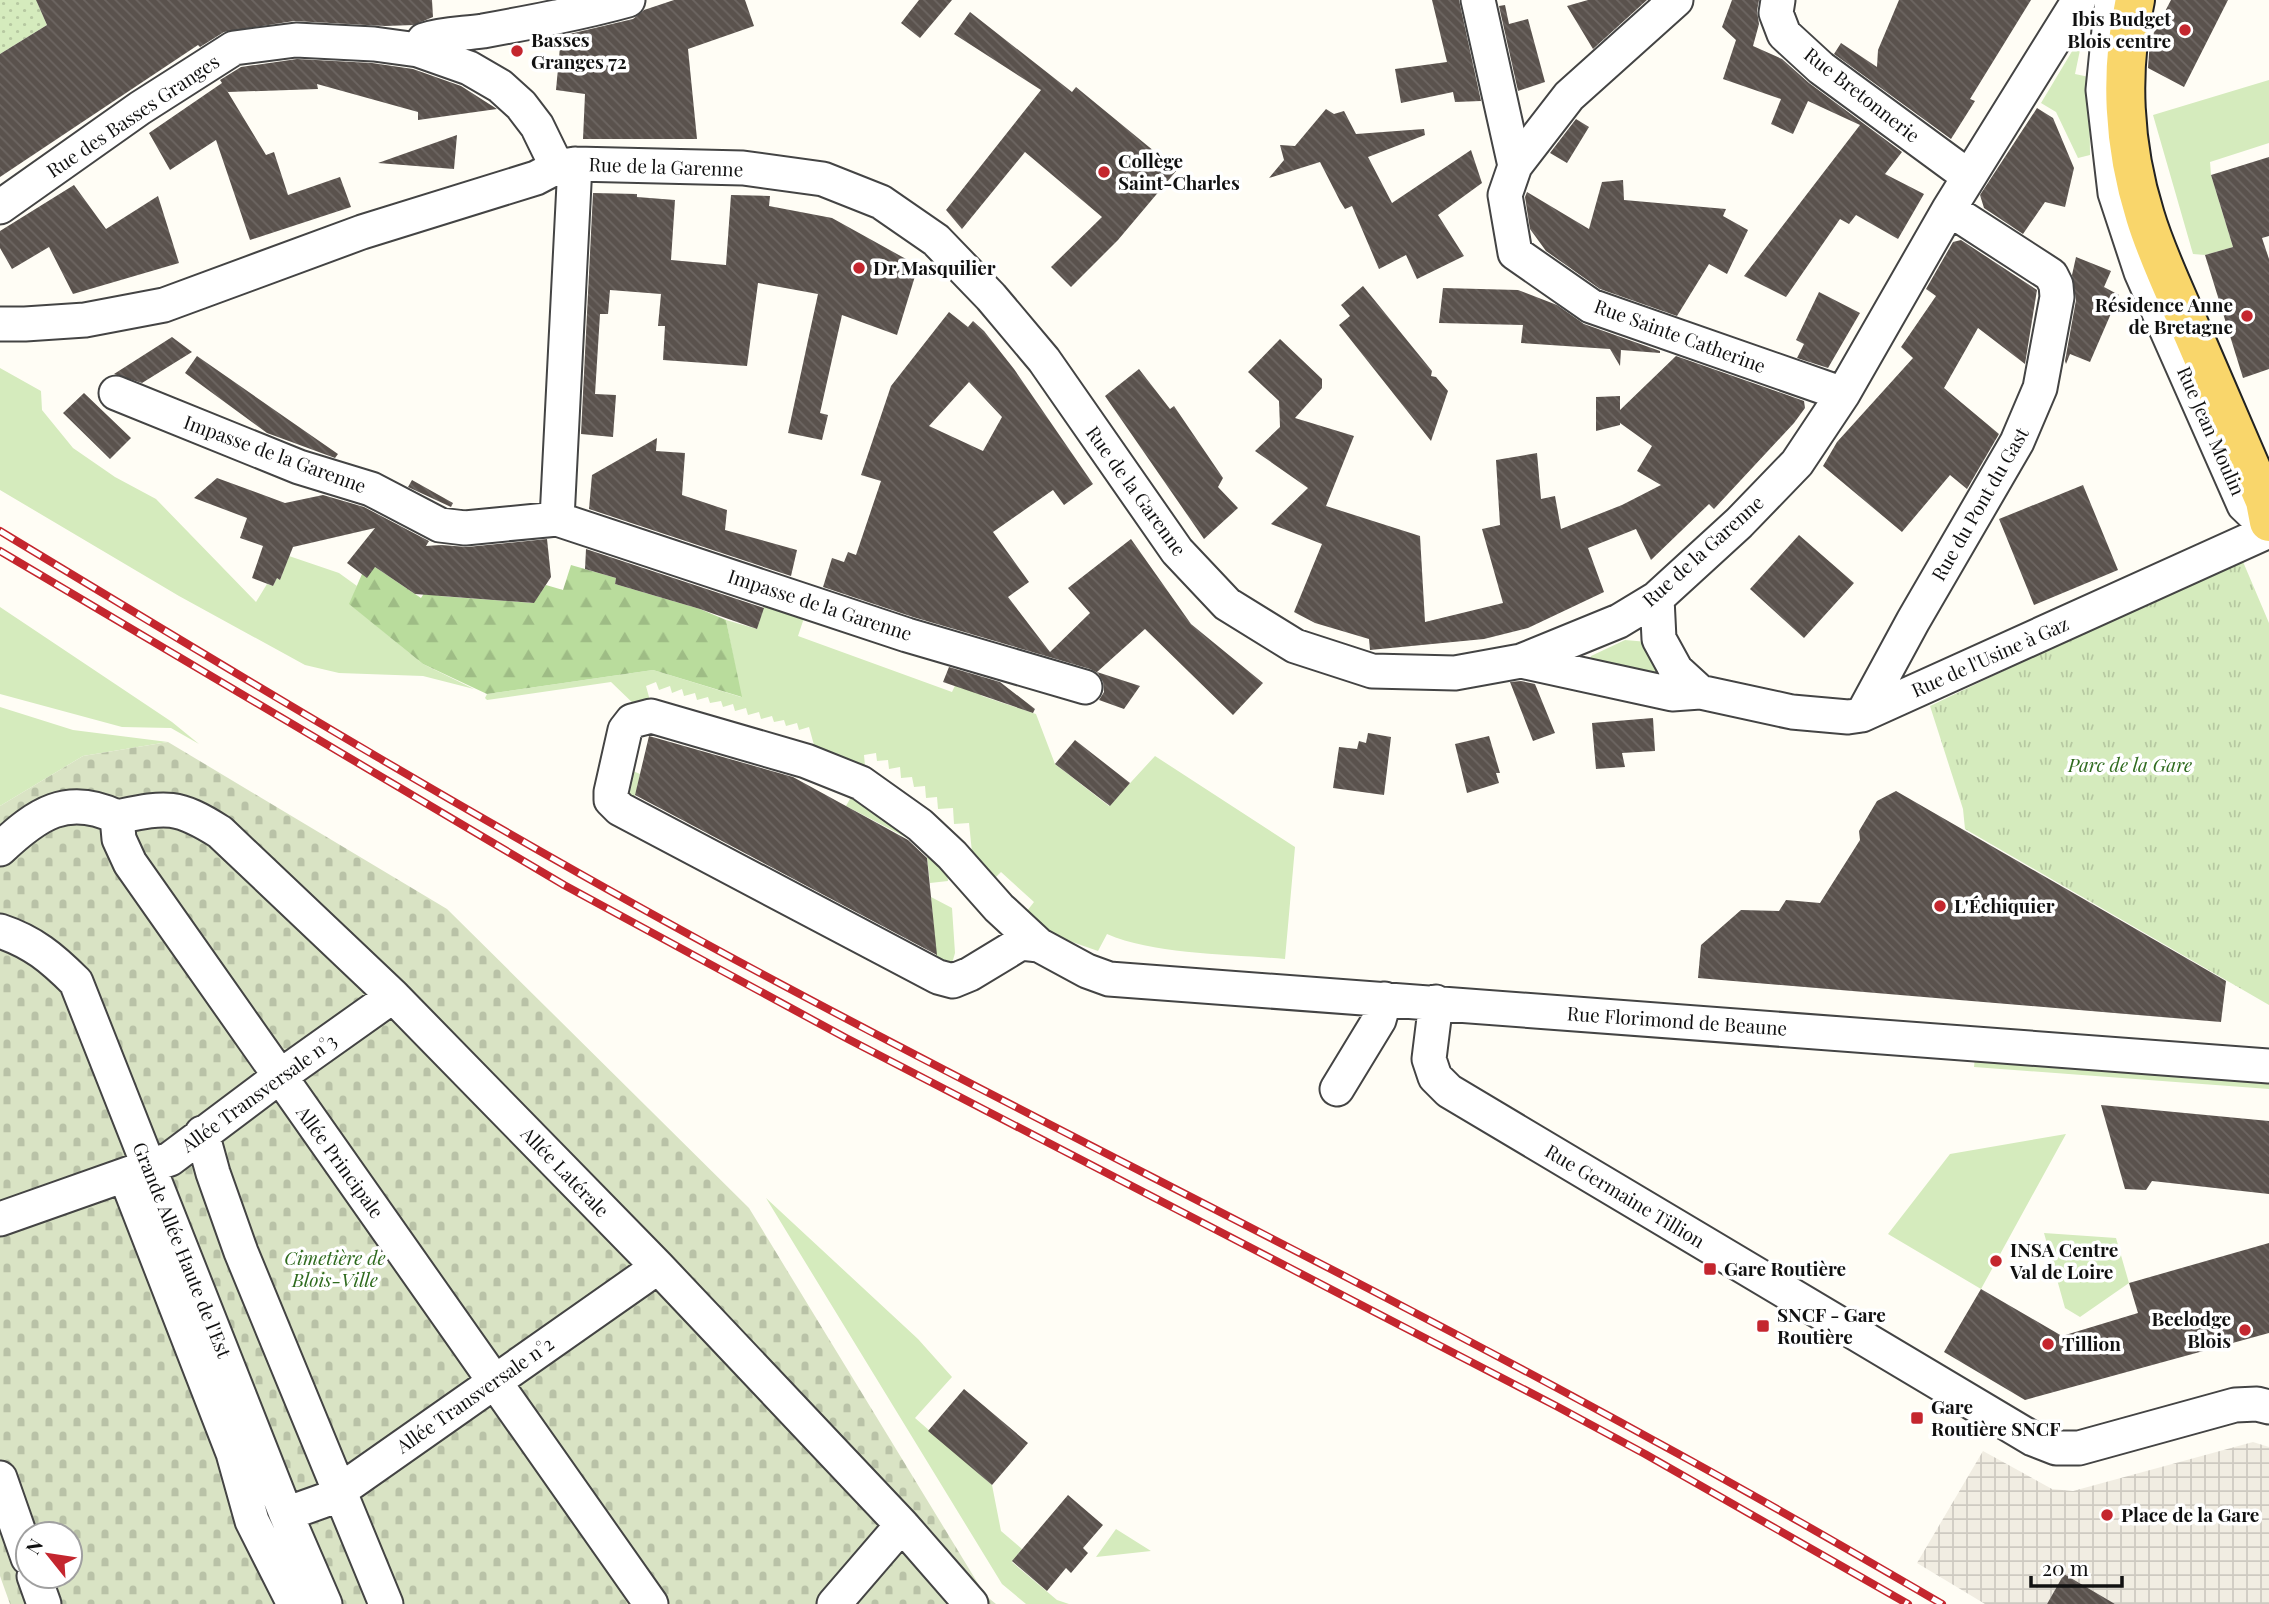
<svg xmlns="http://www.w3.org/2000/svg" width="2269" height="1604" font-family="'Playfair Display',serif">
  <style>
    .grass { fill: #d5ebbd }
    .forest { fill: url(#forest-firs) }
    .cemetery { fill: url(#cemetery-stones); fill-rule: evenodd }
    .park { fill: url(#park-tufts) }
    .garden { fill: url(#garden-dots) }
    .plaza { fill: url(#plaza-grid) }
    .building { fill: url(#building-back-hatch); fill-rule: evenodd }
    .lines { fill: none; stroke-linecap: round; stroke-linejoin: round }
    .minor-casing { stroke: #444; stroke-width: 37 }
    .major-casing { stroke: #222; stroke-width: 42 }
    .minor { stroke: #fff; stroke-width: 33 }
    .major { stroke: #f9d66b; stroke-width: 38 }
    .rail-casing { stroke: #c4262e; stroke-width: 8 }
    .rail { stroke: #fff; stroke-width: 5; stroke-dasharray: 16; stroke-linecap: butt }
    .poi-dot { fill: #c4262e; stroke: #fff; stroke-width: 2.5 }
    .labels { text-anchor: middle; stroke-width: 7; stroke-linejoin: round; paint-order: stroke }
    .poi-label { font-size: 19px; font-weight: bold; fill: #111; stroke: #fff; text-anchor: start }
    .street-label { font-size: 19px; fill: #111; stroke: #fff }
    .park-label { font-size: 19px; font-style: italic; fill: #2f6b1f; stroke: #fff }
  </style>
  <defs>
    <pattern id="forest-firs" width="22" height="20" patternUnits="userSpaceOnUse" patternTransform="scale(1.75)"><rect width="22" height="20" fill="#b9dc9c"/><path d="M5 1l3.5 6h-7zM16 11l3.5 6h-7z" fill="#9ebc85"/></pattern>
    <pattern id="cemetery-stones" width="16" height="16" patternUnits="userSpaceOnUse" patternTransform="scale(1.75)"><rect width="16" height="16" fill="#d9e3c4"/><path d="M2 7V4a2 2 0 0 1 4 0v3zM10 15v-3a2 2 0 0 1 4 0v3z" fill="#b9c2a7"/></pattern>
    <pattern id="park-tufts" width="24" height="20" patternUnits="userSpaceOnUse" patternTransform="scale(1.75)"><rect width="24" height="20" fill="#d5ebbd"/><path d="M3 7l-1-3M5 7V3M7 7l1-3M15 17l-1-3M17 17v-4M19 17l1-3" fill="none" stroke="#b6c8a1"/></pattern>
    <pattern id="garden-dots" width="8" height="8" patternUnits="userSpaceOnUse" patternTransform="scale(1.75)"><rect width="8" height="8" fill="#d5ebbd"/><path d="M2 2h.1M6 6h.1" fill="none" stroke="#b6c8a1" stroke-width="1.8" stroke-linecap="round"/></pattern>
    <pattern id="plaza-grid" width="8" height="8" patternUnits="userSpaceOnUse" patternTransform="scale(1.75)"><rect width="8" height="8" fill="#f1ede2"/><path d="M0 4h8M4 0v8" fill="none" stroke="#cecac1"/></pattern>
    <pattern id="building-back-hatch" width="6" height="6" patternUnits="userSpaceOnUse" patternTransform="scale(1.75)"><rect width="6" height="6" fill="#5a524d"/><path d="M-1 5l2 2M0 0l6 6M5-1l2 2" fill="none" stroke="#6d6662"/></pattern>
  </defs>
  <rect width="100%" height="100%" fill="#fffdf5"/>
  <path class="grass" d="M2080 38 2087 47 2080 50 2075 74 2089 77 2090 155 2078 158 2056 112 2041 103Z
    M2269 80V143L2210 162 2211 175 2233 247 2205 255 2193 254 2153 115Z
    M0 368 41 391 42 410 73 448 115 477 156 499 256 602 267 584 273 586 277 578 280 580 289 556 339 573 357 586 350 604 423 664 474 689 423 676 339 673 305 665 179 596 0 490Z
    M764 606 805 615 798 636 952 692 959 677 982 696 1036 714 1055 764 1109 806 1155 756 1295 847 1285 959C1232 954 1155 955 1107 934L1098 951 1055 936 1027 911 1034 902 1001 872 993 880 973 862 969 823 954 824 953 808 938 809 937 797 926 798 925 786 914 787 912 777 901 778 900 767 889 769 888 760 877 761 876 753 864 755 866 777 817 756 809 727 799 730 797 723 786 726 784 720 774 722 772 716 761 719 759 712 748 715 746 708 735 711 733 704 723 707 721 701 710 703 708 697 697 700 695 693 684 696 682 689 672 693 670 686 659 690 656 682 646 686 652 708H638L611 682 487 700 485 698 487 694 653 670 741 697 726 620 757 629Z
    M0 607 172 722 199 744 171 728 122 727 0 694Z
    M1625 640 1648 642 1674 685 1588 666 1591 656Z
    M0 707 73 730 168 742 83 756 0 806Z
    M633 771 640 774 635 797 711 837 708 841 629 804 626 777 629 773Z
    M855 790 946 859 948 881 930 883 926 848 846 806Z
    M931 897 952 908 955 953 953 960 948 966 848 920 852 912 936 956Z
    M1975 1057 2269 1079V1089L1974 1067Z
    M2066 1134 1981 1289 1888 1234 1950 1154Z
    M766 1198 918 1339 952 1377 915 1418 992 1485 1001 1531 1022 1549 1012 1562 1057 1600 1069 1604H1026L1002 1584Z
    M2044 1233 2116 1238 2129 1283 2080 1317 2065 1308Z
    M1116 1529 1151 1551 1096 1557Z"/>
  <path class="forest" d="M571 565 616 578 615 584 700 609 726 620 742 697 653 670 487 694 423 664 349 604 362 574 375 567 421 598 439 570 440 596 533 603 546 585 563 590Z"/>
  <path class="cemetery" d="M168 742 447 909 749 1208 985 1595 996 1604H10L0 1576V806L83 756ZM28 1534H70V1576H28Z"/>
  <path class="park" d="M2241 557 2269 623V1005L1965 829 1963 809 1930 706Z"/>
  <path class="garden" d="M0 0H40L37 2 47 25 0 54Z"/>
  <path class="plaza" d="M2253 1442 2269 1447V1604H2115L2064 1574 2047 1604H1985L1917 1563 1983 1451 2052 1489 2073 1491Z"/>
  <path class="building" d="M36 0H432L433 17 414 25 385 26 294 21 224 32 200 47 198 45 0 177V54L47 25Z
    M674 0H745L754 26 688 49 697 139H583L585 94 556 90 561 36 633 19 644 10Z
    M919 0H952L920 38 901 23Z
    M1432 0H1459L1481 101 1455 102 1453 92 1401 103 1395 69 1447 62Z
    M1588 0H1647L1593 49 1567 6Z
    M1732 0H1759L1757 11 1759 24 1753 46 1782 59 1809 83 1902 152 1885 174 1924 194 1898 239 1856 215 1849 224 1840 219 1786 297 1744 276 1860 125 1808 101 1793 134 1771 124 1781 99 1723 79 1736 40 1722 27Z
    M1899 0H2031L1970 99 1975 101 1951 139 1834 54 1841 43 1877 67 1878 50Z
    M2171 0H2228L2184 87 2148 68 2150 40Z
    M1505 5 1509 24 1528 19 1545 82 1518 91 1499 6Z
    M970 12 1072 92 1076 87 1177 170 1118 240 1071 287 1051 267 1102 217 1025 152 962 229 946 210 1041 90 954 34Z
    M297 59 372 63 413 69 461 86 497 109 418 120V112L317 84 318 89 228 92 226 89 266 155 274 152 288 195 340 177 351 207 250 240 216 140 170 170 149 133 222 83 220 80 241 67Z
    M2037 108 2053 118 2074 168 2065 207 2045 202 2023 234 1984 208 1980 195Z
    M1326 109 1334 114 1344 111 1356 134 1424 129 1425 135 1368 157 1392 203 1471 150 1482 183 1438 215 1464 256 1417 279 1406 255 1379 269 1352 206 1345 209 1340 201 1320 162 1269 178 1284 160 1280 145 1295 146Z
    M1576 119 1589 127 1567 163 1550 153Z
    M457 135 454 169 378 163Z
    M2269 157V236L2262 238 2269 259V369L2243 378 2205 255 2233 247 2211 175Z
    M1623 180 1624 200 1726 209 1723 216 1748 230 1727 274 1709 264 1677 316 1600 289 1546 251 1530 229 1525 197 1527 192 1589 229 1602 182Z
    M74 185 106 229 158 196 179 263 73 294 49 247 12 269 0 248V231Z
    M593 193 637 194V197L675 200 671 260 726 265 731 195 770 196 769 206 832 218 906 259 903 268 916 273 897 335 842 315 820 413 828 415 822 440 788 433 818 294 758 283 747 366 663 360 665 326H658L661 294 610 290 608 314H600L595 394 616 395 613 437 581 434Z
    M1961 240 2037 290 2025 364 1978 328 1944 388 1999 434 1967 489 1950 475 1902 532 1823 466 1837 442 1913 358 1901 347 1936 296 1926 289 1953 242Z
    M2076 257 2111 271 2104 287 2119 295 2090 362 2070 354 2066 364 2065 361 2076 300 2072 275Z
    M1363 286 1432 371 1431 376 1436 377 1448 391 1431 441 1339 325 1350 316 1341 305Z
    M1443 288 1518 290 1557 305 1584 324 1660 351V353L1621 350 1620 366 1610 349 1521 343 1523 325 1439 323Z
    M1819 292 1860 313 1828 368 1797 358 1804 344 1796 340Z
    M949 312 968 327 973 321 984 331 1014 369 1093 484 1064 505 1053 490 993 532 1029 582 1008 597 1050 652 1090 613 1068 588 1131 539 1191 624 1263 683 1233 715 1145 629 1097 672 1140 686 1124 709 1099 700 1104 692 1103 682 1098 673 1090 669 913 617 823 587 832 558 844 562 848 552 856 555 881 481 861 475 891 386ZM969 382 1002 417 983 451 929 426Z
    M172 337 192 352 142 383 114 374Z
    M1280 339 1322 379V388L1295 418 1354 436 1326 506 1420 536 1425 622 1503 603 1482 529 1500 525 1496 460 1537 453 1541 499 1555 496 1561 529 1622 505 1661 485 1637 471 1652 446 1620 423V425L1596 431V397L1620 396V410L1676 356 1804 401 1805 408 1794 423 1714 509 1709 504 1651 560 1636 529 1588 548 1604 592 1528 628 1484 639 1370 650 1369 639 1315 623 1294 612 1322 544 1271 524 1308 488 1255 451 1280 427 1279 401 1248 372Z
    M197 356 312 436 338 454 335 458 267 433 185 373Z
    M1139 369 1170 409 1174 406 1223 478 1218 487 1238 508 1204 539 1105 396Z
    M84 393 131 438 110 459 63 413Z
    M657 438 656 451 685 453 682 495 727 510 725 530 797 550 791 576 589 509 592 475Z
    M217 478 285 503 323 495 364 507 429 541 426 546 441 545 467 547 547 539 551 577 534 603 415 594 375 567 367 578 347 563 375 528 293 547 280 580 277 578 273 586 252 578 263 546 240 538 247 518 194 498Z
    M412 480 453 503 451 507 408 487Z
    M2083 485 2118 570 2034 605 1999 519Z
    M1799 535 1854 583 1804 638 1750 589Z
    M586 549 764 608 757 629 700 609 615 584 616 578 585 569Z
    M949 667 1000 682 1035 709 1033 713 943 682Z
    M1521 681 1535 684 1555 733 1533 741 1510 682Z
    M1653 718 1655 751 1622 753 1625 767 1596 769 1592 723Z
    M1368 733 1391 737 1384 795 1333 788 1339 747 1357 749 1359 741 1366 743Z
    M649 736 793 777 908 840 927 858 937 955 635 795Z
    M1489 736 1500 773H1496L1499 783 1467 793 1455 744Z
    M1075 740 1130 783 1110 806 1055 764Z
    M1896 791 2226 981 2221 1022 1698 978 1701 945 1741 910 1779 911 1786 900 1820 903 1860 840 1859 831 1877 801Z
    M2101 1105 2269 1121V1194L2152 1181 2146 1190 2125 1189Z
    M2269 1243V1333L2025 1400 1944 1352 1981 1289 2062 1336 2138 1313 2129 1283Z
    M964 1389 1028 1443 992 1485 928 1431Z
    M1068 1495 1103 1525 1083 1548 1088 1553 1071 1573 1066 1568 1047 1591 1012 1561Z
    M2064 1574 2115 1604H2047Z"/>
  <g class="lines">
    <g class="minor-casing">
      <path id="minor" d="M1478 0 1515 166
        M1676 0 1569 96 1515 166 1505 195 1515 253 1591 306 1843 394
        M1778 0 1776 13 1784 34 1821 68 1968 176
        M2112 0 2103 90 2115 193 2141 272 2244 505 2269 529
        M418 50 424 40C443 33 463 34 483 31 532 22 581 13 628 0
        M0 207 140 108 234 48 296 40 374 44 418 50 469 68 500 86 521 105 537 126 557 167
        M0 324H25L85 320 164 305 362 232 536 178 557 167 575 164 743 168 823 179 881 202 936 240 991 297 1044 360 1177 551 1227 604 1295 646 1372 671 1455 673 1521 661 1619 621 1657 598 1739 523 1797 463 1843 394 1949 209 2079 0
        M116 393 299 467 371 489 440 525 465 528 557 519 907 635 1085 687
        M557 519 575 164
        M1657 598 1659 639 1676 670 1700 692
        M1521 661 1672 694 1700 692 1792 712 1848 717 1862 715 2269 531
        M1862 715 1913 621 2017 442 2040 388 2057 297 2056 285 2051 275 1949 209
        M117 817C166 807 176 804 220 832L393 996 658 1267 902 1525 971 1604
        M117 817 119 839 130 863 651 1604
        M0 849C37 814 67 793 117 817
        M0 931C33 942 52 958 76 982L286 1514 325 1604
        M1039 945 1021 943 970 974 953 981 938 977 620 809 611 800V792L625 730 632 721 651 716 806 761 861 783 920 825 952 855 999 908 1039 945 1087 971 1109 979 2269 1066
        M1436 1002 1429 1059 1435 1077 1449 1091 2033 1439 2056 1448H2079L2235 1405 2257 1404 2269 1407
        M1337 1089 1379 1020 1385 999
        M202 1133 213 1173 241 1252 386 1604
        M125 1175 233 1453 252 1521 294 1604
        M0 1219 170 1159 279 1077 393 996
        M0 1478 28 1558
        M286 1514 328 1499 658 1267
        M34 1576 44 1604
        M834 1604 902 1525"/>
    </g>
    <g class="major-casing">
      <path id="major" d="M2135 0C2119 71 2123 146 2145 216 2157 256 2177 296 2193 334 2217 390 2241 446 2265 501L2269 522"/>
    </g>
    <use href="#minor" class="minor"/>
    <use href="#major" class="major"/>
    <g class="rail-casing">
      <path id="rail" d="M0 531C251 683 503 835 762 974 1057 1132 1358 1278 1651 1439 1749 1492 1846 1548 1942 1604
        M0 551 564 885 846 1038 1558 1407 1645 1454 1908 1604"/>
    </g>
    <use href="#rail" class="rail"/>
  </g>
  <g class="poi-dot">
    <circle cx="2185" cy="30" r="7"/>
    <circle cx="517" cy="51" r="7"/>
    <circle cx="1104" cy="172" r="7"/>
    <circle cx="859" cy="268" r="7"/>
    <circle cx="2247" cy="316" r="7"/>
    <circle cx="1940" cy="906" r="7"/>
    <circle cx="1996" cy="1261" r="7"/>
    <rect x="1703" y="1262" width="14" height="14" rx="3.5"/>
    <rect x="1756" y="1319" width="14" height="14" rx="3.5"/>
    <circle cx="2245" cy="1330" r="7"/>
    <circle cx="2048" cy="1344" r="7"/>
    <rect x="1910" y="1411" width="14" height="14" rx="3.5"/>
    <circle cx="2107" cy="1515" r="7"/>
  </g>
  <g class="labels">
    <g class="poi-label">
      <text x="2171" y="26" text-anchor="end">Ibis Budget<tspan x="2171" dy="22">Blois centre</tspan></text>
      <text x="531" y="47">Basses<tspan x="531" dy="22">Granges 72</tspan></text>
      <text x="1118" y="168">Collège<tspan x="1118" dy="22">Saint-Charles</tspan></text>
      <text x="873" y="275">Dr Masquilier</text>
      <text x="2233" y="312" text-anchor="end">Résidence Anne<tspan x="2233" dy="22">de Bretagne</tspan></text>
      <text x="1954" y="913">L'Échiquier</text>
      <text x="2010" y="1257">INSA Centre<tspan x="2010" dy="22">Val de Loire</tspan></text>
      <text x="1724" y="1276">Gare Routière</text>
      <text x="1777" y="1322">SNCF - Gare<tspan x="1777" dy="22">Routière</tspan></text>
      <text x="2231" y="1326" text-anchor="end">Beelodge<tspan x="2231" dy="22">Blois</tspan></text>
      <text x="2062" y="1351">Tillion</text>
      <text x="1931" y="1414">Gare<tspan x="1931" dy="22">Routière SNCF</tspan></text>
      <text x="2121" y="1522">Place de la Gare</text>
    </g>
    <g class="street-label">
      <text transform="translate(1862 95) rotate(38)" y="7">Rue Bretonnerie</text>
      <text transform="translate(133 116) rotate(-34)" y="7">Rue des Basses Granges</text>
      <text transform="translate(666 167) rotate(2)" y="7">Rue de la Garenne</text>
      <text transform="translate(1680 336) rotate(20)" y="7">Rue Sainte Catherine</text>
      <text transform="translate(2211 431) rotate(66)" y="7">Rue Jean Moulin</text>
      <text transform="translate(275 454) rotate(20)" y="7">Impasse de la Garenne</text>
      <text transform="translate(1136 491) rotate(54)" y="7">Rue de la Garenne</text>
      <text transform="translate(1980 504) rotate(-60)" y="7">Rue du Pont du Gast</text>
      <text transform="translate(1703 551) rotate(-42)" y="7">Rue de la Garenne</text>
      <text transform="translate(820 605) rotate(18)" y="7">Impasse de la Garenne</text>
      <text transform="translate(1990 657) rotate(-24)" y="7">Rue de l'Usine à Gaz</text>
      <text transform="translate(1677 1021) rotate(4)" y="7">Rue Florimond de Beaune</text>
      <text transform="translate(259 1093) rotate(-36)" y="7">Allée Transversale n°3</text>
      <text transform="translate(340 1162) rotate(54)" y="7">Allée Principale</text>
      <text transform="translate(565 1172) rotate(46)" y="7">Allée Latérale</text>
      <text transform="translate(1625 1196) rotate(31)" y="7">Rue Germaine Tillion</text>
      <text transform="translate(182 1250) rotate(68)" y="7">Grande Allée Haute de l'Est</text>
      <text transform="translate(475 1395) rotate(-35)" y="7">Allée Transversale n°2</text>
    </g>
    <g class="park-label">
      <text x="2130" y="772">Parc de la Gare</text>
      <text x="335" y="1265">Cimetière de<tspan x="335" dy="22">Blois-Ville</tspan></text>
    </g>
  </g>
  <g transform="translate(49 1555) rotate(300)"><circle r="33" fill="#ffffff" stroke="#a0a0a0" stroke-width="2"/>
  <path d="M0-5L12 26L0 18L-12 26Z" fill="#c4262e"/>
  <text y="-10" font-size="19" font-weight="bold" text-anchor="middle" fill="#111111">N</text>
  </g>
  <path d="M2031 1576v10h91v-10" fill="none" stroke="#111111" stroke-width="3.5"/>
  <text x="2042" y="1576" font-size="21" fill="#111111" stroke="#ffffff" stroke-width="5" paint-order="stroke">20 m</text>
</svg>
